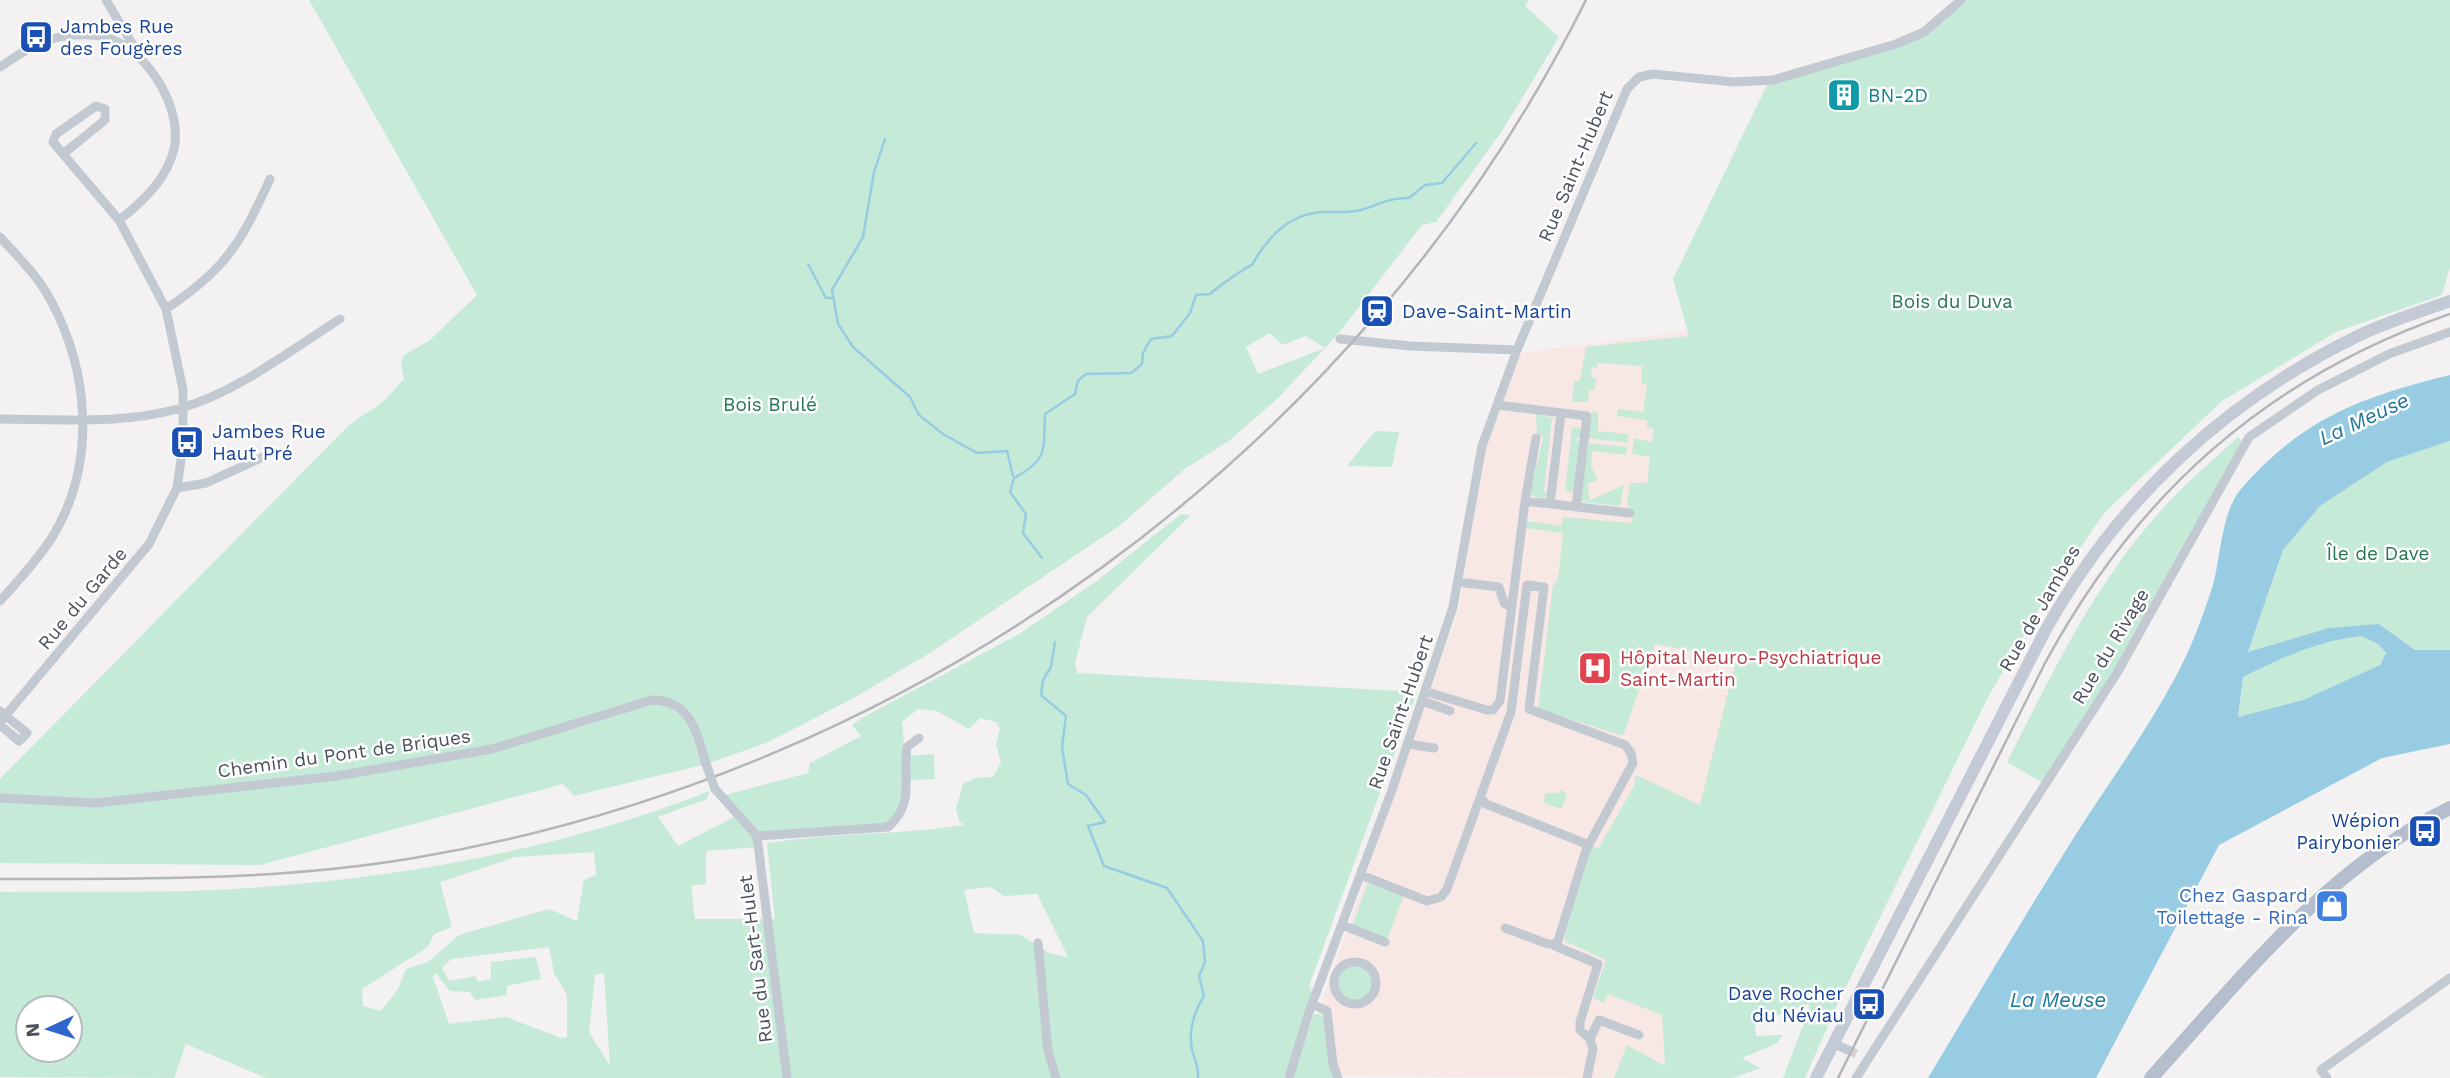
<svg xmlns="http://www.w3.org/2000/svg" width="2450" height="1078" font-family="'Work Sans',sans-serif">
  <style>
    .medical { fill: #f8e8e5 }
    .green { fill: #c5ead7; fill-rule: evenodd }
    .water { fill: #97cce2; fill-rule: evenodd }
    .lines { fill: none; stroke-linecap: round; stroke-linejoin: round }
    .stream { stroke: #97cce2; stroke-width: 2.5 }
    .minor-tunnel { stroke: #d1d1d3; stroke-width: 9; stroke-dasharray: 9 4.5; stroke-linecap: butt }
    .minor { stroke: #c3c9d0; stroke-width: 9 }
    .secondary { stroke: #c4cad5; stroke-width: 12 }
    .primary { stroke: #b4becc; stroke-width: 14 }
    .rail { stroke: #b3b5ba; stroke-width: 2.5 }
    .minor-bridge { stroke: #c3c9d0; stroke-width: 9 }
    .labels { text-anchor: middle; stroke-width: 5; stroke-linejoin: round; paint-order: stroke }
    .transit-label { font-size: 19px; fill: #164399; stroke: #fff; text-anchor: start }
    .culture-label { font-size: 19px; fill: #0d838f; stroke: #fff; text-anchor: start }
    .street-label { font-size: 19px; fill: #4b525c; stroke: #fff }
    .park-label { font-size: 19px; fill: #237554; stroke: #fff }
    .health-label { font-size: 19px; fill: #be3a42; stroke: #fff; text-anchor: start }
    .shop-label { font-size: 19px; fill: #366cbe; stroke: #fff; text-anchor: end }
    .water-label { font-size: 21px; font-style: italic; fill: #1e769b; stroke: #fff }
  </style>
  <rect width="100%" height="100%" fill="#f3f1f1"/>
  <path class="medical" d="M1689 331 1764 579 1661 1078 1296 1076 1459 609 1478 482 1491 429 1521 353Z"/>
  <path class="green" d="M309 0H1529L1525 6 1559 37 1502 131 1436 222 1422 225 1338 334 1278 398 1230 440 1186 468 1119 526 928 654 850 700 766 743 706 764 574 796 563 784 260 865 0 863V779L348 426 384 401 404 379 401 364 404 355 429 341 477 295ZM1270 333 1282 345 1306 336 1325 348 1258 374 1246 347Z
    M1965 0H2450V267L2442 295 2336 332 2222 401 2104 513 2044 601 1988 697 1837 1005 1805 1078H1783L1802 1028 1811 1015 1808 1004 1755 1024 1756 1036 1783 1035 1777 1043 1742 1058 1760 1068 1733 1078H1614L1627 1045 1665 1066 1662 1015 1608 994 1604 1003 1593 998 1606 960 1565 941 1569 909 1592 845 1598 849 1634 786 1636 775 1700 805 1736 660 1655 644 1623 736 1538 709 1553 586 1558 580 1563 533 1526 528 1527 521 1562 526 1563 517 1631 523 1633 512 1627 504 1630 483H1647L1650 457 1632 454 1634 438 1652 442 1654 429 1647 428V420L1617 416 1618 409 1643 412 1647 384 1641 383 1642 366 1597 363V368L1592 367 1591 377 1596 378 1595 390 1589 389 1588 402H1572L1574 381H1580L1586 347 1689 336 1673 279 1767 85 1873 55 1924 36Z
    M1592 412 1598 413V431L1629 434 1627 443 1588 438Z
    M1536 414 1558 419H1552L1544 491 1549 492 1544 499 1530 495 1543 437 1537 435Z
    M1572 427 1582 429 1581 438H1577L1576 441 1580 442 1575 492 1565 491Z
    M1375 431 1399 432 1392 467 1347 466Z
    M2238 437 2246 447 2049 786 2007 762C2051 676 2092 588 2157 515 2181 487 2211 462 2238 437Z
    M2450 441V650H2415L2379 624 2248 653 2283 550 2320 506 2387 462Z
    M1588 443 1627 447 1626 455 1592 451 1591 466 1598 480 1587 484 1590 500 1624 485 1620 506 1583 502 1581 499Z
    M1181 514 1191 515 1087 617 1075 663 1077 673 1417 692 1309 986 1313 994 1284 1078H266L186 1044 174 1078 0 1077V892C72 891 145 893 218 890 385 881 554 852 710 791L707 799 658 817 678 846 738 815 721 796 808 773 810 763 861 736 852 725 862 718 1019 634 1098 580ZM918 709 937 711 969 729 980 718 996 722 1000 729 996 745 1001 762 993 777 975 778 963 784 956 809 959 821 964 825C898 835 832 833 767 843L775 919H695L691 886 706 884V851L758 847 757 836 894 823 908 780 935 779 934 754 905 756 902 722ZM594 852 596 875 584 880 577 921 549 909 459 935 428 962 406 969 398 989 381 1011 363 1006 362 989 428 947 434 934 452 927 440 882 515 857ZM991 887 1004 896 1037 894 1068 957 1049 953 1021 935 974 933 964 890ZM549 947 554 973 567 995V1037L561 1038 506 1017 449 1024 433 977 436 973 450 991 470 992 475 1000 507 995V986L541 979 536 957 491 962V979L478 982 475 976 449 981 442 968 451 959ZM604 973 610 1066 589 1032 595 975ZM28 1008H70V1050H28Z
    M2361 636 2378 644 2386 654 2380 665 2303 700 2238 717 2243 677C2282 658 2317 641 2361 636Z
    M1560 790 1567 793 1562 809 1544 803 1545 793H1559Z
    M1369 880 1404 895 1387 940 1352 926Z
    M1338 983a18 18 0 1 1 36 0a18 18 0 1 1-36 0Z
    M1314 1014H1321L1324 1019 1329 1060 1335 1078H1291Z"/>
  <path class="water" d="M2450 375V441L2387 462 2320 506 2283 550 2248 652 2329 628 2379 624 2415 650H2450V744L2382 758 2219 845 2096 1078H1928C1976 998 2023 918 2073 839 2107 785 2145 734 2175 678 2191 649 2203 616 2213 585 2221 556 2221 513 2241 489 2303 418 2361 397 2450 375ZM2361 636 2378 644 2386 653 2380 665 2303 700 2238 717 2243 677C2282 658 2317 641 2361 636Z"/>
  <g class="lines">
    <path class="stream" d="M885 139 874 172 863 237 832 290 838 324 853 347 910 397 919 415 943 434 977 453 1007 451 1013 476
      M808 264 826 298H833
      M1042 558 1023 533 1026 514 1010 492 1014 478C1049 459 1043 451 1045 414L1075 394 1078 381 1086 374 1131 373 1142 364 1143 353 1151 339 1172 336 1190 313 1196 295 1210 294C1215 289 1246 267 1252 265 1268 237 1288 214 1323 212 1335 212 1350 213 1361 210 1379 205 1390 197 1409 198L1425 185 1442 183 1476 143
      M1055 642 1051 667 1043 680 1041 695 1066 716 1062 747 1068 784 1086 795 1105 822 1088 826 1104 866 1167 888 1203 941 1205 962 1199 976 1204 996C1194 1012 1188 1030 1192 1050 1195 1061 1199 1066 1198 1078"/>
    <path class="minor-tunnel" d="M1848 1050 1859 1055"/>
    <path class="minor" d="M106 0 139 55
      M0 67C16 57 34 43 52 39 69 34 94 33 111 39 149 53 183 109 174 149 167 178 142 203 119 220
      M0 237C17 256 38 276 50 299 90 372 97 466 51 539 36 562 18 581 0 601
      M166 309C226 269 241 243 270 179
      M1340 339 1410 346 1517 350
      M1497 405 1587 416 1576 507
      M0 419C59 419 123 425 181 408 237 392 291 350 340 319
      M177 488 206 483 263 457
      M1525 501 1630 513
      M1550 504 1561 413
      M1458 582 1499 587 1504 603 1511 607
      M1427 692 1487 710H1493L1500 701 1525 501 1536 438
      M1423 701 1450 711
      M0 711 27 733 19 741 0 725
      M0 722 149 544 177 488 183 445V390L166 309 119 220 63 154 105 120V109L96 106 56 134 53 142 63 154
      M1408 744 1434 748
      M715 789 757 836 787 1078
      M0 798 96 803 337 776 492 749 652 700C691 700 697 733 706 764
      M1481 798 1486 804 1589 845
      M757 836 888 827C916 803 902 777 907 747L919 738
      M1361 875 1427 901 1441 897 1447 889 1511 712 1527 585 1544 587 1529 709 1625 745 1631 753 1633 763 1586 850 1557 944H1548L1505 928
      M1342 925 1385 942
      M1038 943 1048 1051 1056 1078
      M1555 946 1598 964 1580 1022V1030L1590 1039 1593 1049 1587 1078
      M1334 983a21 21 0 1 1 42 0a21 21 0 1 1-42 0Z
      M1312 1004 1327 1011 1333 1064 1338 1078
      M1590 1039 1599 1020 1639 1035
      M1834 1044 1848 1050
      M1289 1078 1309 1012 1392 790 1453 607 1482 446 1517 350 1627 89 1639 77 1653 74 1734 82 1773 80 1896 44 1924 32 1961 0
      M1856 1078 2117 673 2249 437 2318 390 2389 354 2450 332
      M2327 1078 2321 1070 2450 978"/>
    <path class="secondary" d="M1816 1078 2045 631C2118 500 2225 400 2360 335 2389 321 2420 312 2450 301"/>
    <path class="primary" d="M2151 1078C2241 979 2327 868 2450 808"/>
    <path class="rail" d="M0 879C139 879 277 881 414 858 912 774 1360 453 1586 0
      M1838 1078 2044 665C2136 494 2266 378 2450 314"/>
    <path class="minor-bridge" d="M706 764 715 789"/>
  </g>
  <defs>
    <g id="bus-square" transform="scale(1.75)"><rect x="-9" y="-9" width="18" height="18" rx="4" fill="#1a4fb4" stroke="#fff"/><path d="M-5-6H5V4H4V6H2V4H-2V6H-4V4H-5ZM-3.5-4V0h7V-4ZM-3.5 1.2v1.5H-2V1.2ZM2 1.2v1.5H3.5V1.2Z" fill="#fff"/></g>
    <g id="building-square" transform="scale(1.75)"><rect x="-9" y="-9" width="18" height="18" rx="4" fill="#0f9aa8" stroke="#fff"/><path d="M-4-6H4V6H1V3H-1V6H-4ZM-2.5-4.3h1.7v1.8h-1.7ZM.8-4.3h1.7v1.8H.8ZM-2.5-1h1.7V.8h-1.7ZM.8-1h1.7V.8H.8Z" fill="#fff"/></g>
    <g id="station-square" transform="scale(1.75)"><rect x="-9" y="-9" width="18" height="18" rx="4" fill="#1a4fb4" stroke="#fff"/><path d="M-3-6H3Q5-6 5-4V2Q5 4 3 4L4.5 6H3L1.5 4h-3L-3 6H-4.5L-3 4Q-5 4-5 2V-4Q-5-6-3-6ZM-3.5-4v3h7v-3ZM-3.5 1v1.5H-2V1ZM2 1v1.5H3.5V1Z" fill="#fff"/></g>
    <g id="hospital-square" transform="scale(1.75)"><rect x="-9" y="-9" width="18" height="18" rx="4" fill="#e0444e" stroke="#fff"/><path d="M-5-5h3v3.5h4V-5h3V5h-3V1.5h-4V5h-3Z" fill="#fff"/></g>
    <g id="shop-square" transform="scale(1.75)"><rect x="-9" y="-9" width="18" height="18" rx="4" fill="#3f7fe0" stroke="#fff"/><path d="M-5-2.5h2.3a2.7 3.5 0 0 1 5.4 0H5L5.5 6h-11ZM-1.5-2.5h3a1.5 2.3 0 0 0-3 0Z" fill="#fff"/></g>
  </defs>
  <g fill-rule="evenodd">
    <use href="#bus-square" x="36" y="37"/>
    <use href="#building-square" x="1844" y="95"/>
    <use href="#station-square" x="1377" y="311"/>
    <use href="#bus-square" x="187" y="442"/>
    <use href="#hospital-square" x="1595" y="668"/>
    <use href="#bus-square" x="2425" y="831"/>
    <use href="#shop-square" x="2332" y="906"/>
    <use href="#bus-square" x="1869" y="1004"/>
  </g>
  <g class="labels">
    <g class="transit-label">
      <text x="60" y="33">Jambes Rue<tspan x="60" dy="22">des Fougères</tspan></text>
      <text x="1402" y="318">Dave-Saint-Martin</text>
      <text x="212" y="438">Jambes Rue<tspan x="212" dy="22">Haut Pré</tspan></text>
      <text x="2400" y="827" text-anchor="end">Wépion<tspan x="2400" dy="22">Pairybonier</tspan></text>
      <text x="1844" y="1000" text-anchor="end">Dave Rocher<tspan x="1844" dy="22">du Néviau</tspan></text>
    </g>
    <g class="culture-label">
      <text x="1868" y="102">BN-2D</text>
    </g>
    <g class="street-label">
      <text transform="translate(1575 166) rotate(-67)" y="7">Rue Saint-Hubert</text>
      <text transform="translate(82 598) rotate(-50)" y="7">Rue du Garde</text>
      <text transform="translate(2039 608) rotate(-60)" y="7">Rue de Jambes</text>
      <text transform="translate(2110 646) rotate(-59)" y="7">Rue du Rivage</text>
      <text transform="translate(1400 712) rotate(-71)" y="7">Rue Saint-Hubert</text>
      <text transform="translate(344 753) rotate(-8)" y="7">Chemin du Pont de Briques</text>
      <text transform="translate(755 959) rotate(-97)" y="7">Rue du Sart-Hulet</text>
    </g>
    <g class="park-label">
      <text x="1952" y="308">Bois du Duva</text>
      <text x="770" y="411">Bois Brulé</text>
      <text x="2378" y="560">Île de Dave</text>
    </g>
    <g class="health-label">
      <text x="1620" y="664">Hôpital Neuro-Psychiatrique<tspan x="1620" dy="22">Saint-Martin</tspan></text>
    </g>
    <g class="shop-label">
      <text x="2308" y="902">Chez Gaspard<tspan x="2308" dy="22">Toilettage - Rina</tspan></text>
    </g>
    <g class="water-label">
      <text transform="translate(2364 419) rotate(-25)" y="7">La Meuse</text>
      <text x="2058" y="1007">La Meuse</text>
    </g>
  </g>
  <g transform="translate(49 1029) rotate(266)"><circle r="33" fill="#ffffff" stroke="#b7babe" stroke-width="2"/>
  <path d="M0-5L12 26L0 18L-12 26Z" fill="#2f66ce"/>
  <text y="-10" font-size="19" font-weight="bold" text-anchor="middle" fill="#4b525c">N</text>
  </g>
</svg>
